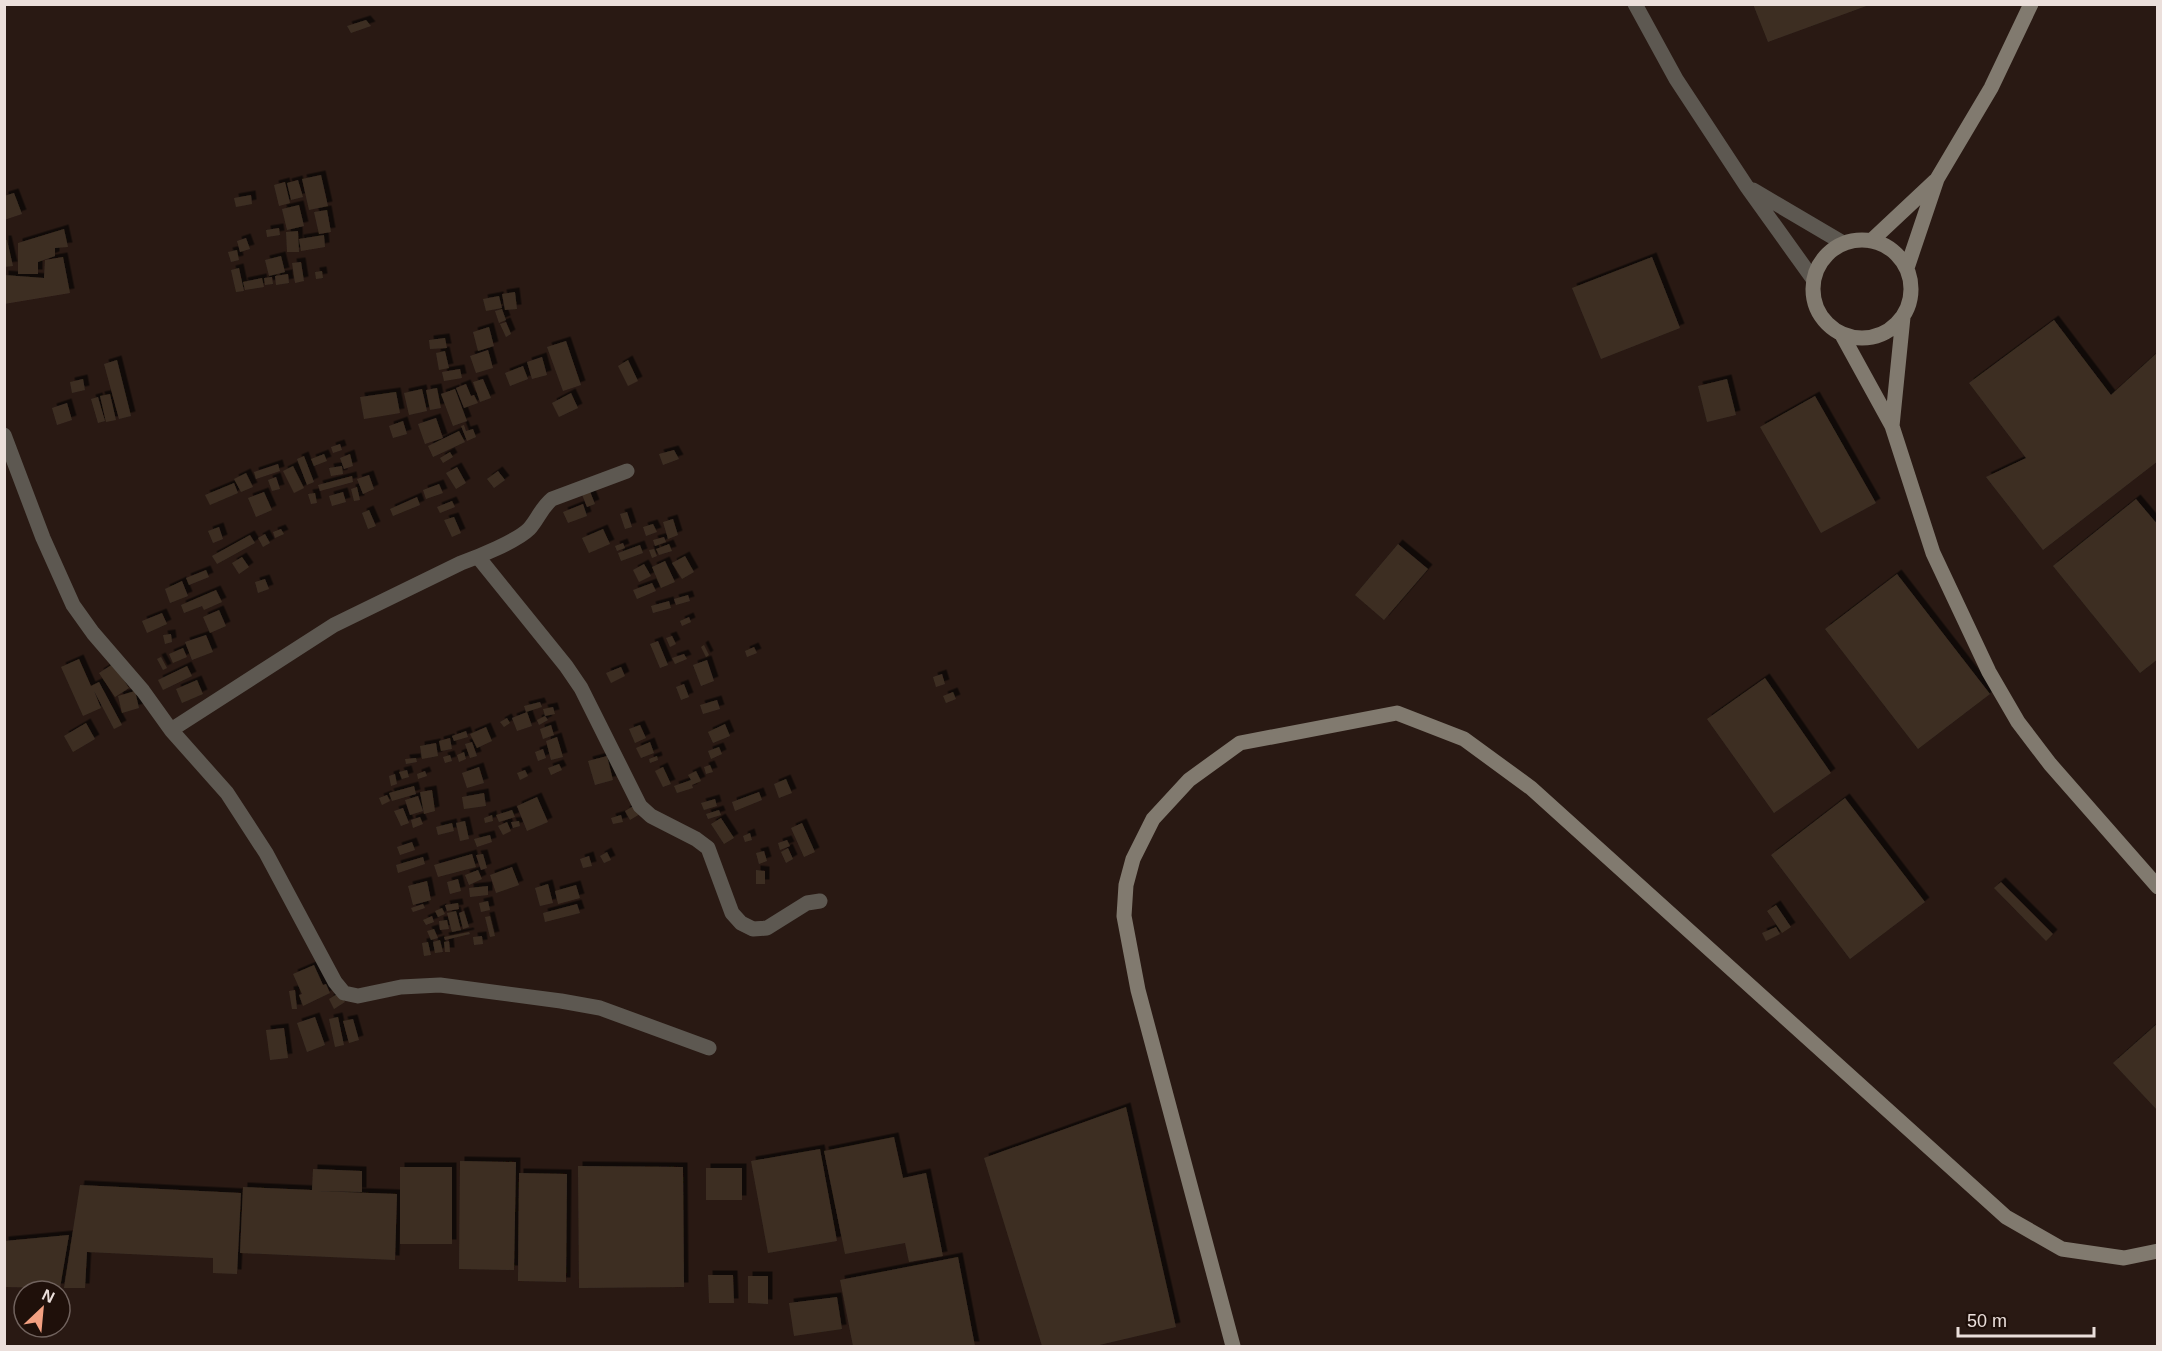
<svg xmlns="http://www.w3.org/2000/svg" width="2162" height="1351" font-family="Arial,sans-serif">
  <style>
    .building { fill: #3c2f24; filter: url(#shadow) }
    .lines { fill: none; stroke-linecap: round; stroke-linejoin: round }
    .minor { stroke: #5d5851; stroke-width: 15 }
    .secondary { stroke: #817a6f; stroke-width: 15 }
  </style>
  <defs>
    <filter id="shadow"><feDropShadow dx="4.5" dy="-4.5" stdDeviation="0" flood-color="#0009"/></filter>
  </defs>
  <rect width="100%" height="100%" fill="#291913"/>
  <path class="building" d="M1753 4H1869V5L1768 42Z
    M366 20 371 26 351 33 347 26Z
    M321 175 328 206 309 210 302 179Z
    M298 180 303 197 291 200 287 183Z
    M285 182 290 203 279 206 274 185Z
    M14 193 22 214 4 220V196Z
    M251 195 252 204 236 207 234 198Z
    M299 205 304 226 287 230 282 209Z
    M327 210 331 232 319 234 314 212Z
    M279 228 280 235 267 237 266 230Z
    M64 229 68 247 55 248V256L38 262V274H18V243Z
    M298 231 299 252H287L286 232Z
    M324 235 325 247 301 251 299 239Z
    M246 238 250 249 240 252 237 241Z
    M4 240H7L13 266 4 267Z
    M237 250 239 260 231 262 228 252Z
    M281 256 285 272 269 276 265 260Z
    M63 257 70 293 4 304V275L44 278 45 260Z
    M1652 257 1680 328 1601 359 1572 288Z
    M301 262 304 281 295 283 292 263Z
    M239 268 244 291 236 292 231 270Z
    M322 271 323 278 316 279 315 272Z
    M288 274 289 283 276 285 275 276Z
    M272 277 273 284 265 285 264 278Z
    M262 278 264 287 245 290 243 282Z
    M515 292 517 309 505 310 502 294Z
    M499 296 502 308 486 311 483 299Z
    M502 309 506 320 499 323 495 311Z
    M2054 320 2111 395 2158 352V461L2043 550 1986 477 2026 458 1969 383Z
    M506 322 511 334 506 337 500 324Z
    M489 327 494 346 478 351 473 332Z
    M445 338 447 348 430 349 429 340Z
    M566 341 581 385 563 391 547 347Z
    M488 350 493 368 476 373 470 356Z
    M445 351 449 368 439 370 436 353Z
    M542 357 547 375 532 379 527 362Z
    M117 360 131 416 119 419 104 364Z
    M628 360 638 381 628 386 618 366Z
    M523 366 528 379 510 386 505 373Z
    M460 369 462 378 444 381 442 372Z
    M83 379 85 390 72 393 70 382Z
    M483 379 491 398 480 402 473 382Z
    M1727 379 1736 415 1707 422 1698 386Z
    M466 384 471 396 474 395 478 403 464 408 456 388Z
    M437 388 441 408 430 410 426 390Z
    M422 389 427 411 409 415 404 393Z
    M455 389 467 421 453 426 441 394Z
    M396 392 400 413 364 419 360 397Z
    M571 393 578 408 559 417 552 403Z
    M110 394 116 420 106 422 100 396Z
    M1815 396 1876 503 1821 533 1760 427Z
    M98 397 105 421 98 423 91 399Z
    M67 403 72 420 57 425 52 408Z
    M436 418 443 438 425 444 418 424Z
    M403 421 407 434 393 438 389 426Z
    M464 425 466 431 473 429 476 437 467 441 461 426Z
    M459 431 465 442 433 457 428 446Z
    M340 444 342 450 333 453 331 447Z
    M674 450 679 459 663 465 659 454Z
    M450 452 453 457 443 463 440 458Z
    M324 454 327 461 314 466 311 459Z
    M350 454 353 466 344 469 340 458Z
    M304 456 314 482 307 485 297 459Z
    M278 464 280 471 256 479 254 472Z
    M293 466 304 488 294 493 283 471Z
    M342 466 343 474 331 476 329 468Z
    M457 467 466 483 456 489 446 473Z
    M498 471 505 480 494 488 487 479Z
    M246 473 253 487 241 492 234 479Z
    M369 475 374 489 363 494 357 479Z
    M352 476 353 482 320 491 318 485Z
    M276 477 280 489 272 491 268 480Z
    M234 483 238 493 210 505 205 495Z
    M439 484 443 493 426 499 423 490Z
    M357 487 360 500 354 501 351 489Z
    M589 489 595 504 587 507 581 492Z
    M264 492 272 510 256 517 248 498Z
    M343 492 346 502 332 506 329 496Z
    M315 493 317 503 311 504 308 494Z
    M417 497 420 505 393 516 390 509Z
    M2136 499 2158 525V659L2140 673 2053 566Z
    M452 501 455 507 440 513 437 507Z
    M583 504 587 516 568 523 563 512Z
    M369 510 376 526 368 529 362 513Z
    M627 512 632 527 625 529 620 514Z
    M454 517 461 533 452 537 444 520Z
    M673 519 678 535 668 539 663 522Z
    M653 524 657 532 646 536 643 527Z
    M219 527 223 539 213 543 208 531Z
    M281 529 284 534 275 538 273 532Z
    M603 529 610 544 589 553 582 538Z
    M265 534 270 543 263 547 258 538Z
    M250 535 255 543 217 564 212 556Z
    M664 537 666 542 655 546 653 540Z
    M623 543 625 548 617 551 615 546Z
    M669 544 672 551 659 555 656 549Z
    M1398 544 1428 569 1384 620 1355 595Z
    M640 545 643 553 621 561 618 553Z
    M654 549 657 556 652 558 649 550Z
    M685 556 694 572 682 579 672 563Z
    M242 557 249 567 239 574 232 563Z
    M665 561 675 582 661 588 652 567Z
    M644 564 651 576 639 582 633 570Z
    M206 570 209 577 189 585 186 578Z
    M1897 574 1990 694 1918 749 1825 629Z
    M265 579 269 589 258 593 255 582Z
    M182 581 188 596 170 603 165 589Z
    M652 583 656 591 637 599 633 590Z
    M216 590 222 602 204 610 202 606 184 613 181 605Z
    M688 595 690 601 676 605 674 599Z
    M669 601 671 608 653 613 651 606Z
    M219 610 226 626 210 633 203 617Z
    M162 613 167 624 147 633 142 621Z
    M689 617 691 622 682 626 680 621Z
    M171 634 172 642 165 644 163 635Z
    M206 635 213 652 192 660 185 642Z
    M672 636 676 644 670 647 666 638Z
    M658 641 668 665 660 668 650 644Z
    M704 645 709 655 706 657 701 647Z
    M754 647 757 653 747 657 745 651Z
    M183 648 187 657 173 663 169 654Z
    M684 654 687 659 675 664 672 658Z
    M161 657 167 668 163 670 157 659Z
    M79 659 91 686 99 682 122 725 114 729 94 691 101 708 83 716 61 667Z
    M707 660 714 681 701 686 693 665Z
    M113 664 129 688 115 697 99 673Z
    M187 666 192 676 163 690 158 680Z
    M621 667 625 676 611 683 606 673Z
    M942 674 945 684 936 687 933 677Z
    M1765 678 1831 773 1774 813 1707 719Z
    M197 680 203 694 182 703 176 689Z
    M684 684 689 697 681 700 676 687Z
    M135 691 139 708 122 713 118 696Z
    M953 692 956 699 946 703 943 696Z
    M717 700 720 709 703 714 700 705Z
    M540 702 542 707 526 712 524 706Z
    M553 707 555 714 545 716 543 709Z
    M527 712 532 726 517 731 512 718Z
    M545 716 548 720 539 725 537 720Z
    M507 718 510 723 504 727 500 722Z
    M86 723 95 739 73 752 64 736Z
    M725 724 730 736 713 743 708 732Z
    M551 725 554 735 543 739 540 729Z
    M640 725 646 738 635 743 629 729Z
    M486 727 492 741 477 748 470 734Z
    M466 731 468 737 454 741 452 736Z
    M557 737 563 757 551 760 546 741Z
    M450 738 452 749 441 751 439 741Z
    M472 742 477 756 470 758 465 744Z
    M650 742 654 753 641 758 636 748Z
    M436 743 438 756 422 759 420 746Z
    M719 747 722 754 711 759 708 751Z
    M543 749 546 758 538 761 535 752Z
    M464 752 466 759 459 762 457 755Z
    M450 755 452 761 445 763 443 757Z
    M607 756 613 780 595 785 588 761Z
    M657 756 658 760 650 763 649 759Z
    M416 758 417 762 406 764 405 759Z
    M559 764 562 770 551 775 548 768Z
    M710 765 713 772 706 774 704 767Z
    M479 767 484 783 467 788 462 773Z
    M663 767 671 784 663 787 655 771Z
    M407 770 409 777 402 779 399 772Z
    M525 770 528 776 520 780 517 773Z
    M425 771 427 776 418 779 417 774Z
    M696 771 701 781 692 785 693 788 677 793 674 786 691 780 688 775Z
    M395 774 397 784 391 786 389 776Z
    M786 779 792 793 779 798 774 784Z
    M414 786 416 794 392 801 389 793Z
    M432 790 435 811 424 814 420 792Z
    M759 792 762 800 735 811 732 802Z
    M484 793 486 806 464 809 462 797Z
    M387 795 390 801 382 805 379 798Z
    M418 796 423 811 410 815 405 800Z
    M537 797 548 822 527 831 517 806Z
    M1845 798 1925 902 1850 959 1771 855Z
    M715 799 717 806 704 810 701 803Z
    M635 805 640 814 630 820 625 811Z
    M403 808 409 823 401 826 394 811Z
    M512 810 515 817 499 822 496 815Z
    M719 810 721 815 708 819 706 814Z
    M492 815 493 821 485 823 484 818Z
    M621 815 623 822 613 824 611 818Z
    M420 817 423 824 413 828 411 820Z
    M721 818 734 838 724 844 711 824Z
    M465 821 469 839 460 841 456 823Z
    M519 821 520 826 513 828 511 822Z
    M507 822 511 831 503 835 498 826Z
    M452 823 454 831 438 835 436 827Z
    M802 823 815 852 804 857 791 828Z
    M750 833 752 840 745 842 743 836Z
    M490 835 492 842 477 847 474 839Z
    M787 840 790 846 780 850 778 843Z
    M412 842 415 850 400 855 397 847Z
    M788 848 793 859 786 863 781 852Z
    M764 851 767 861 759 864 756 853Z
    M607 852 611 860 604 863 600 856Z
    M472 854 476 867 438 877 434 865Z
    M483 854 487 868 481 870 476 855Z
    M589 856 592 866 583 868 580 859Z
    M423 857 425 864 398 873 396 865Z
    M512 867 519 885 496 893 490 875Z
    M478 870 482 879 469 885 465 875Z
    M756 870 765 871V884H756Z
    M458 879 461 891 450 894 447 882Z
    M427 881 431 900 413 905 408 886Z
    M2001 882 2053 934 2046 941 1994 888Z
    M548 884 553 903 540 906 535 888Z
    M576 885 580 898 558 904 555 891Z
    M488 886V895L470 897 469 888Z
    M488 901 490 910 481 912 479 903Z
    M458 903 459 909 447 911 445 905Z
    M423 904 425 908 413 912 411 908Z
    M577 904 580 913 545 922 543 913Z
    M1776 905 1791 927 1782 933 1767 911Z
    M442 908 445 914 438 917 435 911Z
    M456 911 461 930 452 932 447 913Z
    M464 911 469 927 463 929 459 913Z
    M432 916 434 922 426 925 423 920Z
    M490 916 495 936 490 937 485 917Z
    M447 920 449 929 440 930 439 921Z
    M1776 927 1780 934 1766 941 1762 933Z
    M434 929 438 938 431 940 427 931Z
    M469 932 470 934 445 940 444 937Z
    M482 936 483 944 474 945 473 937Z
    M440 940 443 952 435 953 433 942Z
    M449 941 450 952H445L444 942Z
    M428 942 431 955 424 956 422 943Z
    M314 965 323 985 326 984 330 993 303 1006 299 995 302 994 293 974Z
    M295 990 297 1009H292L289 991Z
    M339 993 345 1002 334 1009 329 999Z
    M315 1017 325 1045 307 1052 297 1023Z
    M338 1017 344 1045 335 1047 329 1019Z
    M353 1019 359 1040 349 1043 343 1021Z
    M2158 1023V1111L2113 1063Z
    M284 1028 288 1058 270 1060 266 1030Z
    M1126 1107 1176 1327 1095 1346H1042L984 1158Z
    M894 1137 903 1178 926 1173 943 1256 909 1262 905 1243 845 1254 824 1151Z
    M820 1149 837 1241 768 1253 751 1161Z
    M460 1161 516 1162 514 1270 459 1269Z
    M578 1166 683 1167 684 1287 579 1288Z
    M400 1167H452V1244H400Z
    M706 1168H742V1200H706Z
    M313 1169 362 1171V1192L316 1191 397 1194 395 1260 240 1253 243 1187 312 1190Z
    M519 1173 567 1174 566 1282 518 1281Z
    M80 1185 241 1193 237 1274 213 1273V1258L87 1252 85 1288H64Z
    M69 1235 60 1288 4 1287V1241Z
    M958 1257 975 1346H853L840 1280Z
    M708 1275H733L734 1303H709Z
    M748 1276H768V1304L748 1303Z
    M837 1297 842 1329 794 1336 789 1303Z"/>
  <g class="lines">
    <path class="minor" d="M1635 4 1676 79 1747 187 1813 279
      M1753 190 1843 243
      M4 435 43 538 73 605 93 633 143 691 171 730 227 793 266 853 335 982 344 993 358 996 401 987 440 985 561 1001 600 1008 709 1048
      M478 557 566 666 581 688 640 806 651 816 696 839 708 848 732 913 741 923 753 929 767 928 807 903 820 901
      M171 730 334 625 461 563C478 557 517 541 529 529 538 519 541 508 552 499L627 471"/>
    <path class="secondary" d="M1813 289a49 49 0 1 1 98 0a49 49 0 1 1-98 0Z
      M1871 241 1935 181
      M1907 268 1937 179 1991 88 2031 4
      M1842 335 1892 426 1933 553 1989 672 2018 722 2050 764 2158 887
      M1892 426 1903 317
      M1233 1346 1138 990 1124 916 1126 885 1133 859 1153 819 1189 780 1240 743 1397 713 1464 739 1531 788 2006 1217 2062 1249 2124 1258 2158 1251"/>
  </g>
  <rect width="2162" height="1351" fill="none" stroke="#ebdfdb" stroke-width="12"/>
  <g transform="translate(42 1309) rotate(26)"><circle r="28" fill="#1f100a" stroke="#71635e" stroke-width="1.5"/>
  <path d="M0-4.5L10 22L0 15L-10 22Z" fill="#f3a081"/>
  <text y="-9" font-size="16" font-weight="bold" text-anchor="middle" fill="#ebdfdb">N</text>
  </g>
  <path d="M1958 1327v9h136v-9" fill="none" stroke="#ebdfdb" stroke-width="3"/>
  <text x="1967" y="1327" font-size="18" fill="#ebdfdb" stroke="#1f100a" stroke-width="4.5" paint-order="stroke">50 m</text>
</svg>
